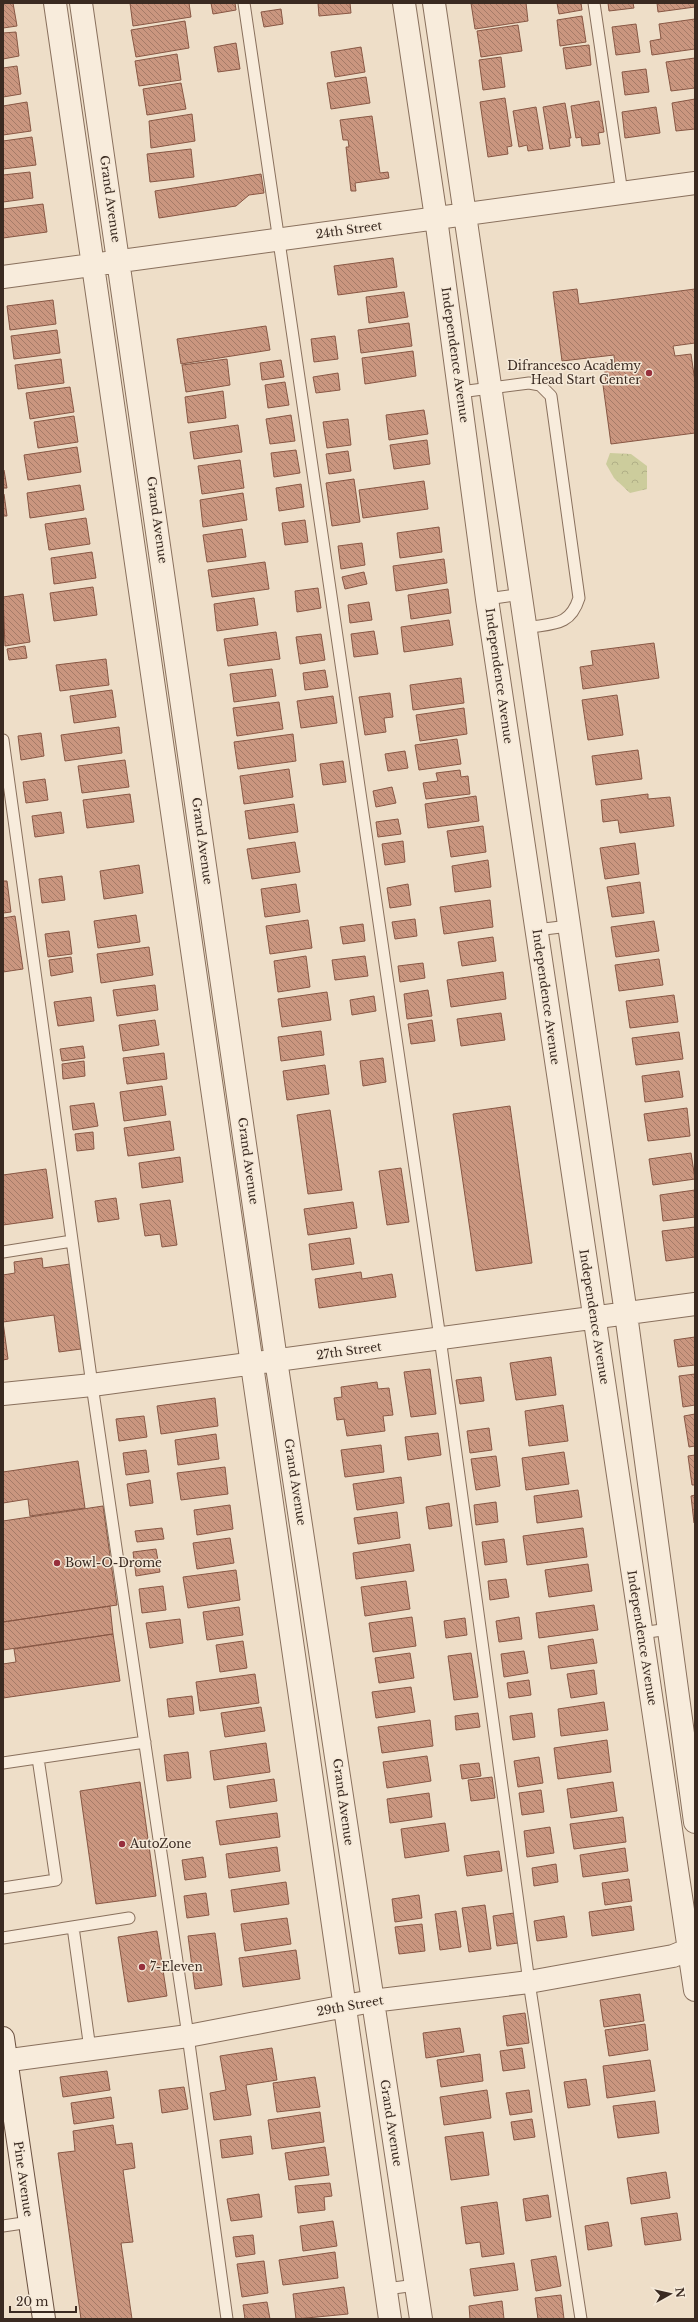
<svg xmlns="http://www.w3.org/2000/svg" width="698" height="2322" font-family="'Libre Baskerville',serif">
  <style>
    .park { fill: url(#park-crowns) }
    .building { fill: url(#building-back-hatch); stroke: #885744 }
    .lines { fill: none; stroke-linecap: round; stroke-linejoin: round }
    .service-casing { stroke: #89705d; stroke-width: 13 }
    .minor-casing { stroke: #89705d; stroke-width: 24 }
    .secondary-casing { stroke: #6b5141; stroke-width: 24 }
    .service { stroke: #f8ecdc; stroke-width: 11 }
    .minor { stroke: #f8ecdc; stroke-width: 22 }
    .secondary { stroke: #f8ecdc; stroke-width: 22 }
    .poi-dot { fill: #972f3c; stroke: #f5e9d8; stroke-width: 1.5 }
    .labels { text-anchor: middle; stroke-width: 3; stroke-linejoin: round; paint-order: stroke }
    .street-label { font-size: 12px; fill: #3a2a21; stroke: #f5e9d8 }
    .poi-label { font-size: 12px; fill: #3a2a21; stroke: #f5e9d8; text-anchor: start }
  </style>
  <defs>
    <pattern id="park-crowns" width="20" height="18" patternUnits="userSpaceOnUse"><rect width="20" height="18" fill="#cccc9c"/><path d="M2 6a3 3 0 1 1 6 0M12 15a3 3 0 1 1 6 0" fill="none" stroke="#b0af86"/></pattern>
    <pattern id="building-back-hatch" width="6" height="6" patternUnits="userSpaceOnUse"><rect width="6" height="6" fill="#ca967f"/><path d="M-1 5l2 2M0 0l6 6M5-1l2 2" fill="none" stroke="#a57b68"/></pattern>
  </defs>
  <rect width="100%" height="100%" fill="#eedec8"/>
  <path class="park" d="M610 453 631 454 647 466V489L630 493 614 478 606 464Z"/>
  <path class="building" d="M3 3H13L17 26 3 28Z
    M130 3H189L191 17 133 26Z
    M211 3H235L236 10 213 14Z
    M318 3H350L351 13 319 16Z
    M471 3H526L528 21 475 29Z
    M557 3H581L582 10 559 14Z
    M608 3H633L634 8 609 11Z
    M657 3H695V7L658 12Z
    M281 9 283 24 264 27 261 12Z
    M582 16 586 42 560 46 557 20Z
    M695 19V49L652 55 650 41 661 39 659 24Z
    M185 21 189 48 136 57 131 30Z
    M636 24 640 52 616 55 612 27Z
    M518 25 522 51 481 57 477 31Z
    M16 32 19 56 3 59V33Z
    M236 43 240 69 218 72 214 47Z
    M589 45 591 65 566 69 563 48Z
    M361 47 365 72 335 77 331 52Z
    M177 54 181 80 139 86 135 61Z
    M501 57 505 87 483 90 479 60Z
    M695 58V88L671 91 666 62Z
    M17 66 21 94 3 97V68Z
    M646 69 649 92 625 95 622 72Z
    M366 77 370 103 331 109 327 83Z
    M181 83 186 109 147 115 143 89Z
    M505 98 512 146 507 147 508 154 488 157 480 102Z
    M695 99V129L676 131 672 103Z
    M599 101 604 132 598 133 600 144 582 146 581 137 576 138 571 106Z
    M27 102 31 131 3 135V106Z
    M565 103 571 138H569L570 146 550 149 543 107Z
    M536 107 543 149 528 151 527 145 519 147 513 111Z
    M656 107 660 133 625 138 622 112Z
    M192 114 195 141 151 148 149 121Z
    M372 116 380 173 388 172 389 178 355 183 356 191H351L346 147H349L348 140H343L340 120Z
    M32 137 36 165 3 169V141Z
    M191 149 194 177 150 182 147 154Z
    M30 172 33 198 3 202V175Z
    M261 174 264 193 249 195 236 206 159 218 155 191Z
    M43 204 47 232 3 238V209Z
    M393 258 397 287 338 295 334 266Z
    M577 289 579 304 695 289V343L673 346 675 356 691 354 695 382V433L611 444 603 385 606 384 604 363 614 362V355L562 361 553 292Z
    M404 292 408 317 369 323 366 297Z
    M53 300 56 324 10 330 7 306Z
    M409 323 412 346 361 353 358 330Z
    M266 326 270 350 181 364 177 339Z
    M57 330 60 353 14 359 11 336Z
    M335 336 338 359 314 362 311 339Z
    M413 351 416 376 365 384 362 358Z
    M61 359 64 383 18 389 15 365Z
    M227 359 230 385 186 392 182 365Z
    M281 360 284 377 262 380 260 363Z
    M338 373 340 390 316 393 313 377Z
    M285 382 289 405 268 408 265 385Z
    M70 387 74 412 30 419 26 393Z
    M223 391 226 418 188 423 185 397Z
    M424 410 428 434 389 440 386 415Z
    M291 415 295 441 270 444 266 419Z
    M74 416 78 442 38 448 34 422Z
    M348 419 351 445 327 448 323 422Z
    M238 425 242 452 194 459 190 432Z
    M427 440 430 464 394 469 390 445Z
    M77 447 81 472 28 480 24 455Z
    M296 450 300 473 274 477 271 453Z
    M348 451 351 471 329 474 326 454Z
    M240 460 244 488 202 494 198 466Z
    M4 470 7 488H3V471Z
    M354 479 360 522 332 526 326 483Z
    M424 481 428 509 363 518 359 490Z
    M301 484 304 507 279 511 276 488Z
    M80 485 84 510 30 518 27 493Z
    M243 493 247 520 203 527 200 500Z
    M4 494 7 516H3V495Z
    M86 518 90 544 49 550 45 524Z
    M305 520 308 542 285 545 282 523Z
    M439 527 442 552 400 558 397 533Z
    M242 529 246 557 207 562 203 535Z
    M362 543 365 565 341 569 338 546Z
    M92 552 96 578 54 584 51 558Z
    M444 559 447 583 396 591 393 566Z
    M265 562 269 589 212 597 208 570Z
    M364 572 367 584 345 589 342 577Z
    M93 587 97 615 54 621 50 593Z
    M318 588 321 608 297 612 295 591Z
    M448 589 451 613 411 619 408 595Z
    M23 594 30 642 5 646 3 597Z
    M254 598 258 625 217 631 214 604Z
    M369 602 372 620 350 623 348 605Z
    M449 620 453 645 404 652 401 627Z
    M374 631 378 654 354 657 351 634Z
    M276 632 280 659 228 666 224 639Z
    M321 634 325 660 300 664 296 637Z
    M654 643 659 678 583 689 580 667 593 665 591 651Z
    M25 646 27 658 9 660 7 649Z
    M106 659 109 685 60 691 56 665Z
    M272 669 276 696 234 702 230 674Z
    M325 670 328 687 305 690 303 673Z
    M461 678 464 703 413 710 410 685Z
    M112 690 116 717 74 723 70 696Z
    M390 693 393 717 384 718 386 732 365 735 359 697Z
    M617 695 623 735 588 740 582 700Z
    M333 696 337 723 301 728 297 701Z
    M279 702 283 729 237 736 233 708Z
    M464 708 467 734 420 741 416 715Z
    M119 727 122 753 65 761 61 735Z
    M41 733 44 756 21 760 18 736Z
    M293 734 296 761 238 769 234 742Z
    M457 739 461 764 419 770 415 745Z
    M638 750 642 779 596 785 592 756Z
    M405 751 408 768 388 771 385 754Z
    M125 760 129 787 82 793 78 766Z
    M343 761 346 782 323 785 320 764Z
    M289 769 293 797 244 804 240 776Z
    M460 770 461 777 468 776 470 794 426 799 423 783 438 781 436 773Z
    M45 779 48 800 26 803 23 782Z
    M392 787 396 803 376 807 373 791Z
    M130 794 134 822 87 828 83 800Z
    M648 794V799L670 797 674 826 620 833 618 820 603 822 601 800Z
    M476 796 479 821 428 828 425 804Z
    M294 804 298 832 249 839 245 811Z
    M61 812 64 833 35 837 32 816Z
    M398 819 401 834 378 837 376 822Z
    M483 826 486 852 451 857 447 831Z
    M403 841 405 862 385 865 382 844Z
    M295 842 300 872 252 879 247 849Z
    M635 843 639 874 605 879 600 848Z
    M488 860 491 887 455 892 452 866Z
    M139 865 143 893 104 899 100 871Z
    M62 876 65 900 42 903 39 879Z
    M3 881H7L11 912 3 913Z
    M640 882 644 913 612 917 607 887Z
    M296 884 300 912 265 917 261 889Z
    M408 884 411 905 390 908 387 888Z
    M490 900 493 927 444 934 440 907Z
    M136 915 140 942 98 948 94 921Z
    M15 916 23 969 3 972V918Z
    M415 919 417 936 395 939 392 922Z
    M308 920 312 948 270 954 266 926Z
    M654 921 659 951 616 957 611 927Z
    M363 924 365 941 343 944 340 927Z
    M69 931 72 954 48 957 45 934Z
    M493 937 496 961 462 966 458 942Z
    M149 947 153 975 101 983 97 954Z
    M306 956 310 987 278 992 274 961Z
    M365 956 368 976 335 980 332 960Z
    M71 957 73 972 51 976 49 960Z
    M659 959 663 985 619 991 615 965Z
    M423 963 425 978 400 982 398 966Z
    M503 972 506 999 451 1007 447 980Z
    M155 985 158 1010 117 1016 113 990Z
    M428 990 432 1016 407 1019 404 994Z
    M327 992 331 1020 282 1027 278 999Z
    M674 995 678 1022 630 1028 626 1001Z
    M374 996 376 1011 352 1015 350 1000Z
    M91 997 94 1021 58 1026 54 1002Z
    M501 1013 505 1040 461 1046 457 1019Z
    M155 1020 159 1045 123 1051 119 1025Z
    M432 1020 435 1041 411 1044 408 1024Z
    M321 1031 324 1055 281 1061 278 1037Z
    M679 1032 683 1059 636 1065 632 1038Z
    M83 1046 85 1058 62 1061 60 1049Z
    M164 1053 167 1079 127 1084 123 1058Z
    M383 1058 386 1082 363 1086 360 1061Z
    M84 1061 85 1076 63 1079 62 1064Z
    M325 1065 329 1094 287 1100 283 1071Z
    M679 1071 683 1097 645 1102 642 1076Z
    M162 1086 166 1115 124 1121 120 1092Z
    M94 1103 98 1126 73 1130 70 1106Z
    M510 1106 532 1263 476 1271 453 1114Z
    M687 1108 690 1136 648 1141 644 1114Z
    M330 1110 342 1190 308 1194 297 1115Z
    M170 1121 174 1150 128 1156 124 1128Z
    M93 1132 94 1149 77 1151 75 1134Z
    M691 1153 695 1179 653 1185 649 1159Z
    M180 1157 183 1182 142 1188 139 1163Z
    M401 1168 409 1222 387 1225 379 1171Z
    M46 1169 53 1218 3 1225V1175Z
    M695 1190V1217L663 1221 660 1195Z
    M116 1198 119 1219 98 1222 95 1201Z
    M170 1200 177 1245 162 1247 160 1234 145 1236 140 1204Z
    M353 1202 357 1228 308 1235 304 1209Z
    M695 1227V1257L666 1261 662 1231Z
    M350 1238 354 1264 312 1270 309 1244Z
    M42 1258 43 1268 70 1264 81 1349 59 1352 54 1315 3 1322V1275L15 1273 14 1262Z
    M361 1272 362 1279 392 1274 396 1297 319 1308 315 1279Z
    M3 1322 8 1359 3 1360Z
    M695 1337V1365L678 1367 674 1340Z
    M551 1357 556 1395 516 1400 510 1363Z
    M430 1369 436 1414 411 1417 404 1372Z
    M695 1374V1405L683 1407 679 1376Z
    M481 1377 484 1401 460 1404 456 1380Z
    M377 1382 378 1389 389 1388 393 1415 383 1416 385 1431 347 1436 344 1419 337 1420 334 1398 342 1397 341 1387Z
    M215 1398 218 1426 161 1434 157 1406Z
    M563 1405 568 1441 529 1446 525 1411Z
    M695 1414V1446L689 1447 684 1416Z
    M144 1416 147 1437 119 1441 116 1419Z
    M489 1428 492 1450 470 1453 467 1431Z
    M438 1433 441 1455 408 1460 405 1437Z
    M216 1434 219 1459 178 1465 175 1440Z
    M381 1445 384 1472 345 1477 341 1450Z
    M146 1450 149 1472 126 1475 123 1453Z
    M564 1452 569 1484 526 1490 522 1458Z
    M695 1455V1485H692L688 1456Z
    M496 1456 500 1486 476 1490 471 1459Z
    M78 1461 85 1508 30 1516 28 1499 3 1503V1472Z
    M225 1467 228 1494 181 1500 177 1473Z
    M401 1477 404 1503 357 1510 353 1484Z
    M150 1480 153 1503 130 1506 127 1484Z
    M578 1490 582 1517 537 1523 534 1496Z
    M695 1495V1522L694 1523 691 1496Z
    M496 1502 498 1522 476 1525 474 1505Z
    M449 1503 452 1526 429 1529 426 1507Z
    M230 1505 233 1529 197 1535 194 1510Z
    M103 1506 117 1605 3 1622V1521Z
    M397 1512 400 1538 358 1544 354 1518Z
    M162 1528 164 1539 137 1542 135 1531Z
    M583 1528 587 1557 527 1565 523 1536Z
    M230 1538 234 1563 197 1569 193 1543Z
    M504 1539 507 1562 485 1565 482 1542Z
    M410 1544 414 1571 356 1579 353 1553Z
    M156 1549 160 1572 136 1576 133 1552Z
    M588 1564 592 1591 549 1597 545 1570Z
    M236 1570 240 1600 188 1608 183 1577Z
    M506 1579 509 1597 490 1600 488 1581Z
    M406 1581 410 1609 365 1616 361 1587Z
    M163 1586 166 1610 142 1613 139 1589Z
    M594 1605 598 1630 539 1638 536 1613Z
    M110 1606 113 1634 3 1650V1622Z
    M239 1607 243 1635 207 1640 203 1612Z
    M412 1617 416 1646 373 1652 369 1623Z
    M519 1617 522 1639 499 1642 496 1621Z
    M465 1618 467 1635 446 1638 444 1621Z
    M180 1619 183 1643 150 1648 146 1623Z
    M113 1634 120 1681 3 1698V1664L16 1662 14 1649Z
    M593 1639 597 1663 551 1669 548 1646Z
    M243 1641 247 1668 220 1672 216 1645Z
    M524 1651 528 1673 504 1677 501 1654Z
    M410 1653 414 1678 379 1683 375 1658Z
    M471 1653 478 1697 454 1700 448 1656Z
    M594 1670 597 1694 571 1698 567 1674Z
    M255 1674 259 1703 200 1711 196 1682Z
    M529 1680 531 1695 509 1698 507 1683Z
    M411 1687 415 1712 376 1718 372 1692Z
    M192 1696 194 1714 169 1717 167 1699Z
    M604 1702 608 1730 561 1736 558 1709Z
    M261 1707 265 1731 225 1737 221 1713Z
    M478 1713 480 1727 456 1730 455 1716Z
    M532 1713 535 1737 513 1740 510 1716Z
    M430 1720 433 1746 382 1753 378 1727Z
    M607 1740 611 1772 558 1779 554 1748Z
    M266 1743 270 1772 214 1780 210 1751Z
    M188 1752 191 1778 167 1781 164 1755Z
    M427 1756 431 1781 387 1788 383 1762Z
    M539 1757 543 1783 518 1787 514 1761Z
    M479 1763 481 1776 462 1779 460 1765Z
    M492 1777 495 1798 471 1801 468 1780Z
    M274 1779 277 1801 230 1808 227 1786Z
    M140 1782 156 1896 96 1904 80 1791Z
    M613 1782 617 1811 571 1818 567 1789Z
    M541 1790 544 1812 522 1815 519 1793Z
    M429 1793 432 1817 390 1823 387 1799Z
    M277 1813 280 1837 220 1845 216 1821Z
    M623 1817 626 1842 574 1849 570 1824Z
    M445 1823 449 1851 405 1858 401 1829Z
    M550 1827 554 1853 527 1857 524 1831Z
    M277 1847 280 1871 229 1878 226 1854Z
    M625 1848 628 1871 583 1877 580 1855Z
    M499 1851 502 1871 467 1876 464 1856Z
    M203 1857 206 1877 185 1880 182 1860Z
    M556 1864 558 1882 534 1886 532 1868Z
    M629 1879 632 1901 605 1905 602 1883Z
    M286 1882 289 1904 234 1912 231 1890Z
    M206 1893 209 1915 187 1918 184 1896Z
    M419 1895 422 1918 395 1922 392 1899Z
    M485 1905 491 1949 469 1952 462 1908Z
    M631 1906 634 1930 592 1936 589 1912Z
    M456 1911 461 1947 440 1950 435 1914Z
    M514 1913 518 1943 497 1946 493 1916Z
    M564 1916 567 1937 537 1941 534 1921Z
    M287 1918 291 1944 245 1951 241 1924Z
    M422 1924 425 1951 399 1954 395 1927Z
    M157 1931 167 1996 128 2002 118 1937Z
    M215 1933 222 1985 195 1989 188 1936Z
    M296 1950 300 1979 243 1987 239 1958Z
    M640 1994 644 2021 604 2027 600 2000Z
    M525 2013 529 2043 507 2046 503 2016Z
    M645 2024 648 2050 609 2056 605 2030Z
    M460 2028 464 2052 426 2058 423 2033Z
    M272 2048 277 2080 246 2085 251 2115 214 2120 210 2093 226 2090 220 2056Z
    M522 2048 525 2068 503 2071 500 2051Z
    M480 2054 483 2081 441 2087 437 2060Z
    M650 2060 655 2091 607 2098 603 2066Z
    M107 2071 110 2090 63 2097 60 2077Z
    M315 2077 320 2107 277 2112 273 2083Z
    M586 2079 590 2105 568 2108 564 2082Z
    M184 2087 188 2109 162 2113 159 2090Z
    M487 2090 491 2118 444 2125 440 2097Z
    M529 2090 532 2112 510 2115 506 2093Z
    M111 2097 114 2118 74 2124 71 2103Z
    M655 2101 659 2133 618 2138 613 2106Z
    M320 2112 324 2142 272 2149 268 2120Z
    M532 2119 535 2137 514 2140 511 2122Z
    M113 2125 116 2145 132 2143 135 2168 123 2170 133 2242 121 2243 132 2319H81L58 2153 75 2151 73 2131Z
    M483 2132 489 2175 451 2180 445 2137Z
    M251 2136 253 2154 222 2158 220 2140Z
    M325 2147 329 2175 289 2180 285 2153Z
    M666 2172 670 2198 631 2204 627 2178Z
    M330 2183 332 2196 324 2197 325 2210 298 2213 295 2186Z
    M259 2194 262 2217 231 2221 227 2199Z
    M548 2195 551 2217 526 2221 523 2199Z
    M497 2202 504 2254 482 2257 480 2242 466 2244 461 2207Z
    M677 2213 681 2240 645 2245 641 2218Z
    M333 2221 337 2246 303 2251 300 2226Z
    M608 2222 612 2246 588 2250 585 2226Z
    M253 2235 255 2254 236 2257 233 2237Z
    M335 2252 338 2278 283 2285 279 2260Z
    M556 2256 561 2286 536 2291 531 2260Z
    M264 2261 268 2293 242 2297 237 2264Z
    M514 2263 518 2290 474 2296 470 2269Z
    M344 2287 348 2314 296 2319 293 2294Z
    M561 2295 564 2319H538L535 2298Z
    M502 2301 504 2319H470L469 2306Z
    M267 2302 270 2319H245L243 2305Z"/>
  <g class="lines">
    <g class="service-casing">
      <path id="service" d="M244 3 440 1338 529 1982 581 2319
        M594 3 622 193
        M460 392 529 383 540 385 551 396 579 598C570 627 552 623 526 628
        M487 599 522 594
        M3 740 92 1385 188 2036 227 2319
        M536 930 569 926
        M3 1252 72 1241
        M641 1633 669 1629
        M3 1763 145 1742
        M3 1888 56 1880 38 1758
        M73 1927 90 2049
        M3 1938 129 1918
        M3 2226 30 2222
        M386 2289 416 2285"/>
    </g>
    <g class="minor-casing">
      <path id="minor" d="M55 3 390 2319
        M81 3 276 1360 421 2319
        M404 3 436 218 487 599 695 1990
        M434 3 626 1314 695 1822
        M3 277 695 183
        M3 1394 92 1385 695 1304
        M3 2061 188 2036 372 2001 529 1982 673 1956 695 1947"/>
    </g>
    <g class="secondary-casing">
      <path id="secondary" d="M3 2038 44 2319"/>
    </g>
    <use href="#service" class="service"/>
    <use href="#minor" class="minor"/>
    <use href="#secondary" class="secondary"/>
  </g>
  <g class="poi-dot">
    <circle cx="649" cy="373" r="4"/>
    <circle cx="57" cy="1563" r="4"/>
    <circle cx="122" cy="1844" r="4"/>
    <circle cx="142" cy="1967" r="4"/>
  </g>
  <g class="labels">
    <g class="street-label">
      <text transform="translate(110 199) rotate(82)" y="4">Grand Avenue</text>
      <text transform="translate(349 230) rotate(-8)" y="4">24th Street</text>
      <text transform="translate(455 355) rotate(82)" y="4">Independence Avenue</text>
      <text transform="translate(157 520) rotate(82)" y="4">Grand Avenue</text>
      <text transform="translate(499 676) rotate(82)" y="4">Independence Avenue</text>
      <text transform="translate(202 841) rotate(82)" y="4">Grand Avenue</text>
      <text transform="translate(546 997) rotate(82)" y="4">Independence Avenue</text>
      <text transform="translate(248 1161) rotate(82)" y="4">Grand Avenue</text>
      <text transform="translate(594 1317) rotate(81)" y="4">Independence Avenue</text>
      <text transform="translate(349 1351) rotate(-8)" y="4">27th Street</text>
      <text transform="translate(295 1482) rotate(81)" y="4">Grand Avenue</text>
      <text transform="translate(642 1638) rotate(81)" y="4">Independence Avenue</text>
      <text transform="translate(343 1802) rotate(82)" y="4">Grand Avenue</text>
      <text transform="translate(350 2006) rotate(-10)" y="4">29th Street</text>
      <text transform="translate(391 2123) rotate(81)" y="4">Grand Avenue</text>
      <text transform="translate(23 2179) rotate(82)" y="4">Pine Avenue</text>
    </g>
    <g class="poi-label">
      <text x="641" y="370" text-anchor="end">Difrancesco Academy<tspan x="641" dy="14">Head Start Center</tspan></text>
      <text x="65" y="1567">Bowl-O-Drome</text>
      <text x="130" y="1848">AutoZone</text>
      <text x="150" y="1971">7-Eleven</text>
    </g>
  </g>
  <rect width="698" height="2322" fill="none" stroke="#3a2a21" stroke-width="8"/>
  <g transform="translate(670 2294) rotate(82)" stroke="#f5e9d8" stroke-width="3" paint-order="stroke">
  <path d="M0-3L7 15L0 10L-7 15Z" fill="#3a2a21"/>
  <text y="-6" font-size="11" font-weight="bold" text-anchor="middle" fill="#3a2a21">N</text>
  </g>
  <path d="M10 2306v6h66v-6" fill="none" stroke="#3a2a21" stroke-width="2"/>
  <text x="16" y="2306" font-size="12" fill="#3a2a21" stroke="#f5e9d8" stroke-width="3" paint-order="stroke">20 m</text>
</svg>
